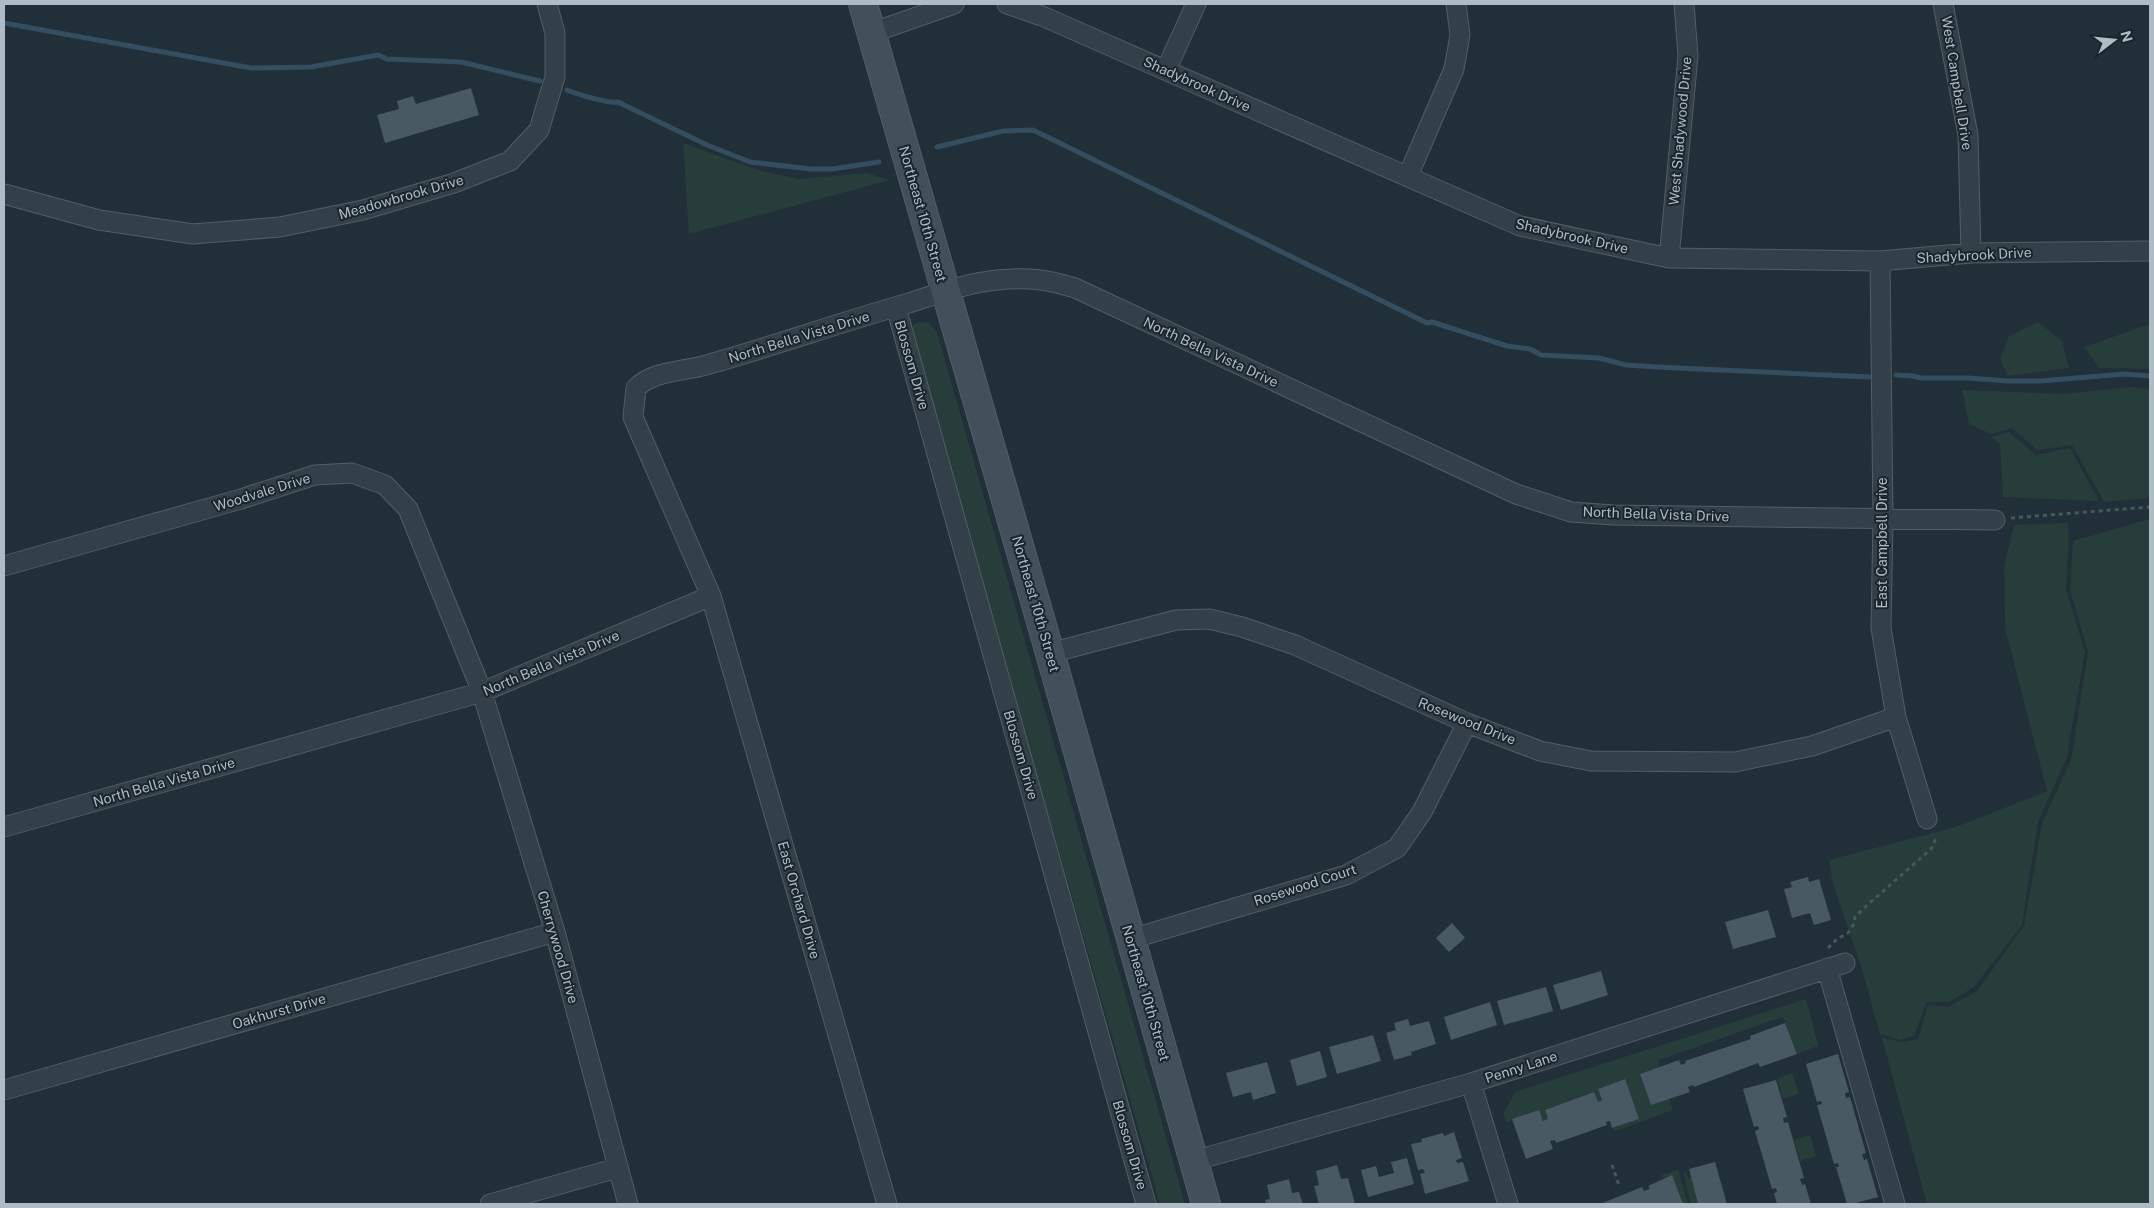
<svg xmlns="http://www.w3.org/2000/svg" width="2154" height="1208" font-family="'Public Sans',sans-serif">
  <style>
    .green { fill: #263d3a }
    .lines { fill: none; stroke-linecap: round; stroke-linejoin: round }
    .stream { stroke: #344e5f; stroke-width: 5 }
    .building { fill: #495964 }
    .minor-casing { stroke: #525e66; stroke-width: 21 }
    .secondary-casing { stroke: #525e66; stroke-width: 30 }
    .path { stroke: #445a58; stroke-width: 3; stroke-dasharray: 4 4; stroke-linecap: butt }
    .minor { stroke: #344049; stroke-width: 19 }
    .secondary { stroke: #42505c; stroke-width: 28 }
    .labels { text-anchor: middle; stroke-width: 4; stroke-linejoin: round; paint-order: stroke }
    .street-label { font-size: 14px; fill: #afbbc5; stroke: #1a252d }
  </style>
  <rect width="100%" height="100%" fill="#212f38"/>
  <path class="green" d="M683 143 758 170 799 179 867 173 890 180 689 234Z
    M920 322 929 323 937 332 1185 1204H1160L911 334 913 325Z
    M2038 322 2062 341 2069 368 2008 376 2000 359 2009 336Z
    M2150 324V369L2099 368 2084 347Z
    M2130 387 2150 389V498L2104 502 2072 445 2037 450 2012 428 1991 434 1969 424 1962 390 2063 394Z
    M2009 432 2036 455 2070 448 2099 501 2003 497 2000 444 1991 437Z
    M2150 519V1204H1927L1882 1038 1902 1042 1918 1039 1928 1005 1948 1007 1977 991 2024 926 2042 823 2071 760 2088 652 2070 590 2073 541Z
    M2068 523 2069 539 2066 589 2085 652 2067 757 2038 822 2022 925 1974 987 1949 1002H1927L1914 1036 1900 1040 1880 1034 1861 966 1833 884 1829 860 1956 827 2047 791 2005 628 2004 568 2014 525Z
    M1806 999 1818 1046 1797 1054 1783 1017 1659 1060V1067L1640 1074 1651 1105 1669 1099 1673 1110 1615 1131 1612 1128 1639 1119 1624 1079 1598 1089 1602 1100 1598 1102 1594 1092 1545 1110 1548 1119 1543 1121 1539 1110 1506 1122 1503 1114 1515 1092Z
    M1792 1073 1799 1094 1783 1099 1777 1078Z
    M1810 1135 1816 1156 1800 1161 1794 1140Z
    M1678 1170 1688 1204H1683L1672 1176 1663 1178 1661 1175Z
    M1686 1172 1688 1178 1691 1177 1698 1204H1691L1683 1173Z"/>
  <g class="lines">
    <path class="stream" d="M4 23 251 68 311 67 378 55 387 59 461 62 540 81
      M567 90C576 94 610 104 618 102L707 145 750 162 811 169H832L879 162
      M937 147 1003 131 1033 130 1427 323 1432 322 1507 346 1530 349 1541 355 1599 358 1626 365 1657 367 1869 377
      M1896 375 1913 376 1921 378H1968L2008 381H2040L2125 374 2150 376"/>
  </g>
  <path class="building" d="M471 88 479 115 385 143 377 115 399 109 397 101 413 96 416 104Z
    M1808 877 1809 882 1819 879 1831 920 1814 925 1810 913 1792 918 1784 889 1792 887 1790 882Z
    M1768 910 1776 937 1733 949 1725 922Z
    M1452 923 1465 938 1449 952 1436 938Z
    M1601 971 1608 995 1561 1010 1553 985Z
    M1546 987 1553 1011 1504 1025 1497 1001Z
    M1490 1002 1497 1025 1451 1040 1444 1017Z
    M1408 1019 1410 1026 1429 1021 1436 1044 1411 1052 1412 1055 1394 1060 1386 1033 1396 1030 1394 1023Z
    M1785 1023 1797 1054 1760 1067 1758 1063 1694 1087 1693 1085 1688 1087 1690 1092 1651 1105 1640 1074 1679 1060 1681 1065 1686 1063 1685 1061 1751 1039 1750 1036Z
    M1373 1035 1381 1061 1337 1074 1329 1047Z
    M1320 1051 1327 1077 1297 1086 1290 1060Z
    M1838 1054 1849 1092 1845 1093 1846 1098 1850 1097 1866 1153 1862 1154 1864 1160 1867 1159 1878 1197 1852 1204H1847L1836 1167H1839L1838 1163 1834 1164 1817 1105 1822 1104 1821 1101 1817 1102 1806 1064Z
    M1267 1062 1276 1093 1253 1100 1251 1092 1233 1097 1226 1073Z
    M1625 1079 1639 1119 1612 1128 1610 1121 1606 1122 1607 1125 1556 1143 1555 1140 1550 1141 1553 1149 1526 1159 1512 1119 1539 1110 1543 1121 1548 1119 1545 1110 1594 1092 1598 1102 1602 1100 1598 1089Z
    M1776 1080 1787 1117 1783 1118 1784 1123 1788 1122 1804 1178 1800 1179 1802 1185 1805 1184 1811 1204H1777L1774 1193 1777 1192 1776 1188 1772 1189 1755 1131 1759 1129 1758 1126 1754 1127 1743 1089Z
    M1454 1132 1462 1158 1456 1160 1457 1163 1463 1162 1469 1181 1425 1194 1420 1174 1425 1173 1423 1169 1418 1170 1411 1144 1422 1142 1421 1139 1443 1133 1444 1136Z
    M1407 1158 1414 1184 1368 1197 1361 1170 1376 1166 1379 1177 1394 1173 1391 1162Z
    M1715 1162 1727 1204H1698L1689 1169Z
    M1337 1165 1341 1179 1348 1178 1355 1204H1319L1314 1186 1319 1185 1316 1171Z
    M1672 1175 1683 1204H1600L1642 1187 1644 1191 1650 1189 1648 1186Z
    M1289 1179 1292 1193 1299 1192 1303 1204H1266L1265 1200 1270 1199 1267 1185Z"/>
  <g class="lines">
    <g class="minor-casing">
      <path id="minor" d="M1007 4 1042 16 1520 226 1669 258 1880 261 1971 253 2150 251
        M1943 4 1968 135 1971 253
        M871 33 954 4
        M1166 70 1196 4
        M1408 176 1454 69 1460 35 1456 4
        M4 194 99 220 193 234 280 227 363 210 454 183 510 161 539 130 555 77V33L547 4
        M1669 258 1688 56 1684 4
        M1880 261 1883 519 1881 628 1896 717 1927 819
        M896 307 1146 1204
        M4 566 241 499 315 475 352 473 385 485 408 509 482 692 555 932 628 1204
        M711 596 887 1204
        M1050 653 1176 620 1209 619 1242 627 1295 645 1467 723 1540 751 1591 761 1735 762 1812 746 1896 717
        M4 827 482 692 711 596 633 417 636 388C655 370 682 372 706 365 774 346 841 322 909 303 937 294 967 283 997 280 1028 277 1045 279 1075 288L1516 494 1571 512 1614 515 1995 520
        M1131 939 1346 875 1397 848 1422 812 1467 723
        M1827 968 1895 1204
        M1471 1083 1508 1204
        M4 1090 555 932
        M1193 1161 1471 1083 1845 963
        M490 1204 617 1168"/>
    </g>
    <g class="secondary-casing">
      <path id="secondary" d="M863 4 1050 653 1206 1204"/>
    </g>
    <path class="path" d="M2011 518 2150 507
      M1828 948 1837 939 1848 933 1854 924 1855 917 1864 908 1931 849 1935 841 1933 835
      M1612 1165 1620 1188"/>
    <use href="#minor" class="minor"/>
    <use href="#secondary" class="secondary"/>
  </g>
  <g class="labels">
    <g class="street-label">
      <text transform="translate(1957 83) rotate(81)" y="5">West Campbell Drive</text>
      <text transform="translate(1197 84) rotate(24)" y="5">Shadybrook Drive</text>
      <text transform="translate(1680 131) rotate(-85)" y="5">West Shadywood Drive</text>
      <text transform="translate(401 197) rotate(-16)" y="5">Meadowbrook Drive</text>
      <text transform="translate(923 214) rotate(74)" y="5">Northeast 10th Street</text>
      <text transform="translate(1572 236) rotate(13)" y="5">Shadybrook Drive</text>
      <text transform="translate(1974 255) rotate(-3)" y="5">Shadybrook Drive</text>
      <text transform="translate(799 337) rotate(-17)" y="5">North Bella Vista Drive</text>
      <text transform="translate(1211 352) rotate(25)" y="5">North Bella Vista Drive</text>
      <text transform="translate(912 365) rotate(74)" y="5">Blossom Drive</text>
      <text transform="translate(262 492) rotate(-17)" y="5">Woodvale Drive</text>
      <text transform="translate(1656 514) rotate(2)" y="5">North Bella Vista Drive</text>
      <text transform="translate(1882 543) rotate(-90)" y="5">East Campbell Drive</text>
      <text transform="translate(1036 604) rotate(74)" y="5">Northeast 10th Street</text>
      <text transform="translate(551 663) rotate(-23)" y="5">North Bella Vista Drive</text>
      <text transform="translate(1467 721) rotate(22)" y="5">Rosewood Drive</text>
      <text transform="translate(1021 755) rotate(74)" y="5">Blossom Drive</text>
      <text transform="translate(164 782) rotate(-16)" y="5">North Bella Vista Drive</text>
      <text transform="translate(1305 885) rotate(-18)" y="5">Rosewood Court</text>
      <text transform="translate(799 900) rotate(74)" y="5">East Orchard Drive</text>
      <text transform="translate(558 947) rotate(74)" y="5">Cherrywood Drive</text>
      <text transform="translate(1146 993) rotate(74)" y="5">Northeast 10th Street</text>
      <text transform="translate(279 1011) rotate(-16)" y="5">Oakhurst Drive</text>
      <text transform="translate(1521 1067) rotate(-18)" y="5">Penny Lane</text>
      <text transform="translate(1130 1145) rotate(74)" y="5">Blossom Drive</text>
    </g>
  </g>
  <rect width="2154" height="1208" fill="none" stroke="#afbbc5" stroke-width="10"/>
  <g transform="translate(2114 40) rotate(74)" stroke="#1a252d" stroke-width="4" paint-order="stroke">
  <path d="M0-4L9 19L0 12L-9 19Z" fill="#afbbc5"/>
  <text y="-8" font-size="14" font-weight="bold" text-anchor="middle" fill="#afbbc5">N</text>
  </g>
</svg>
